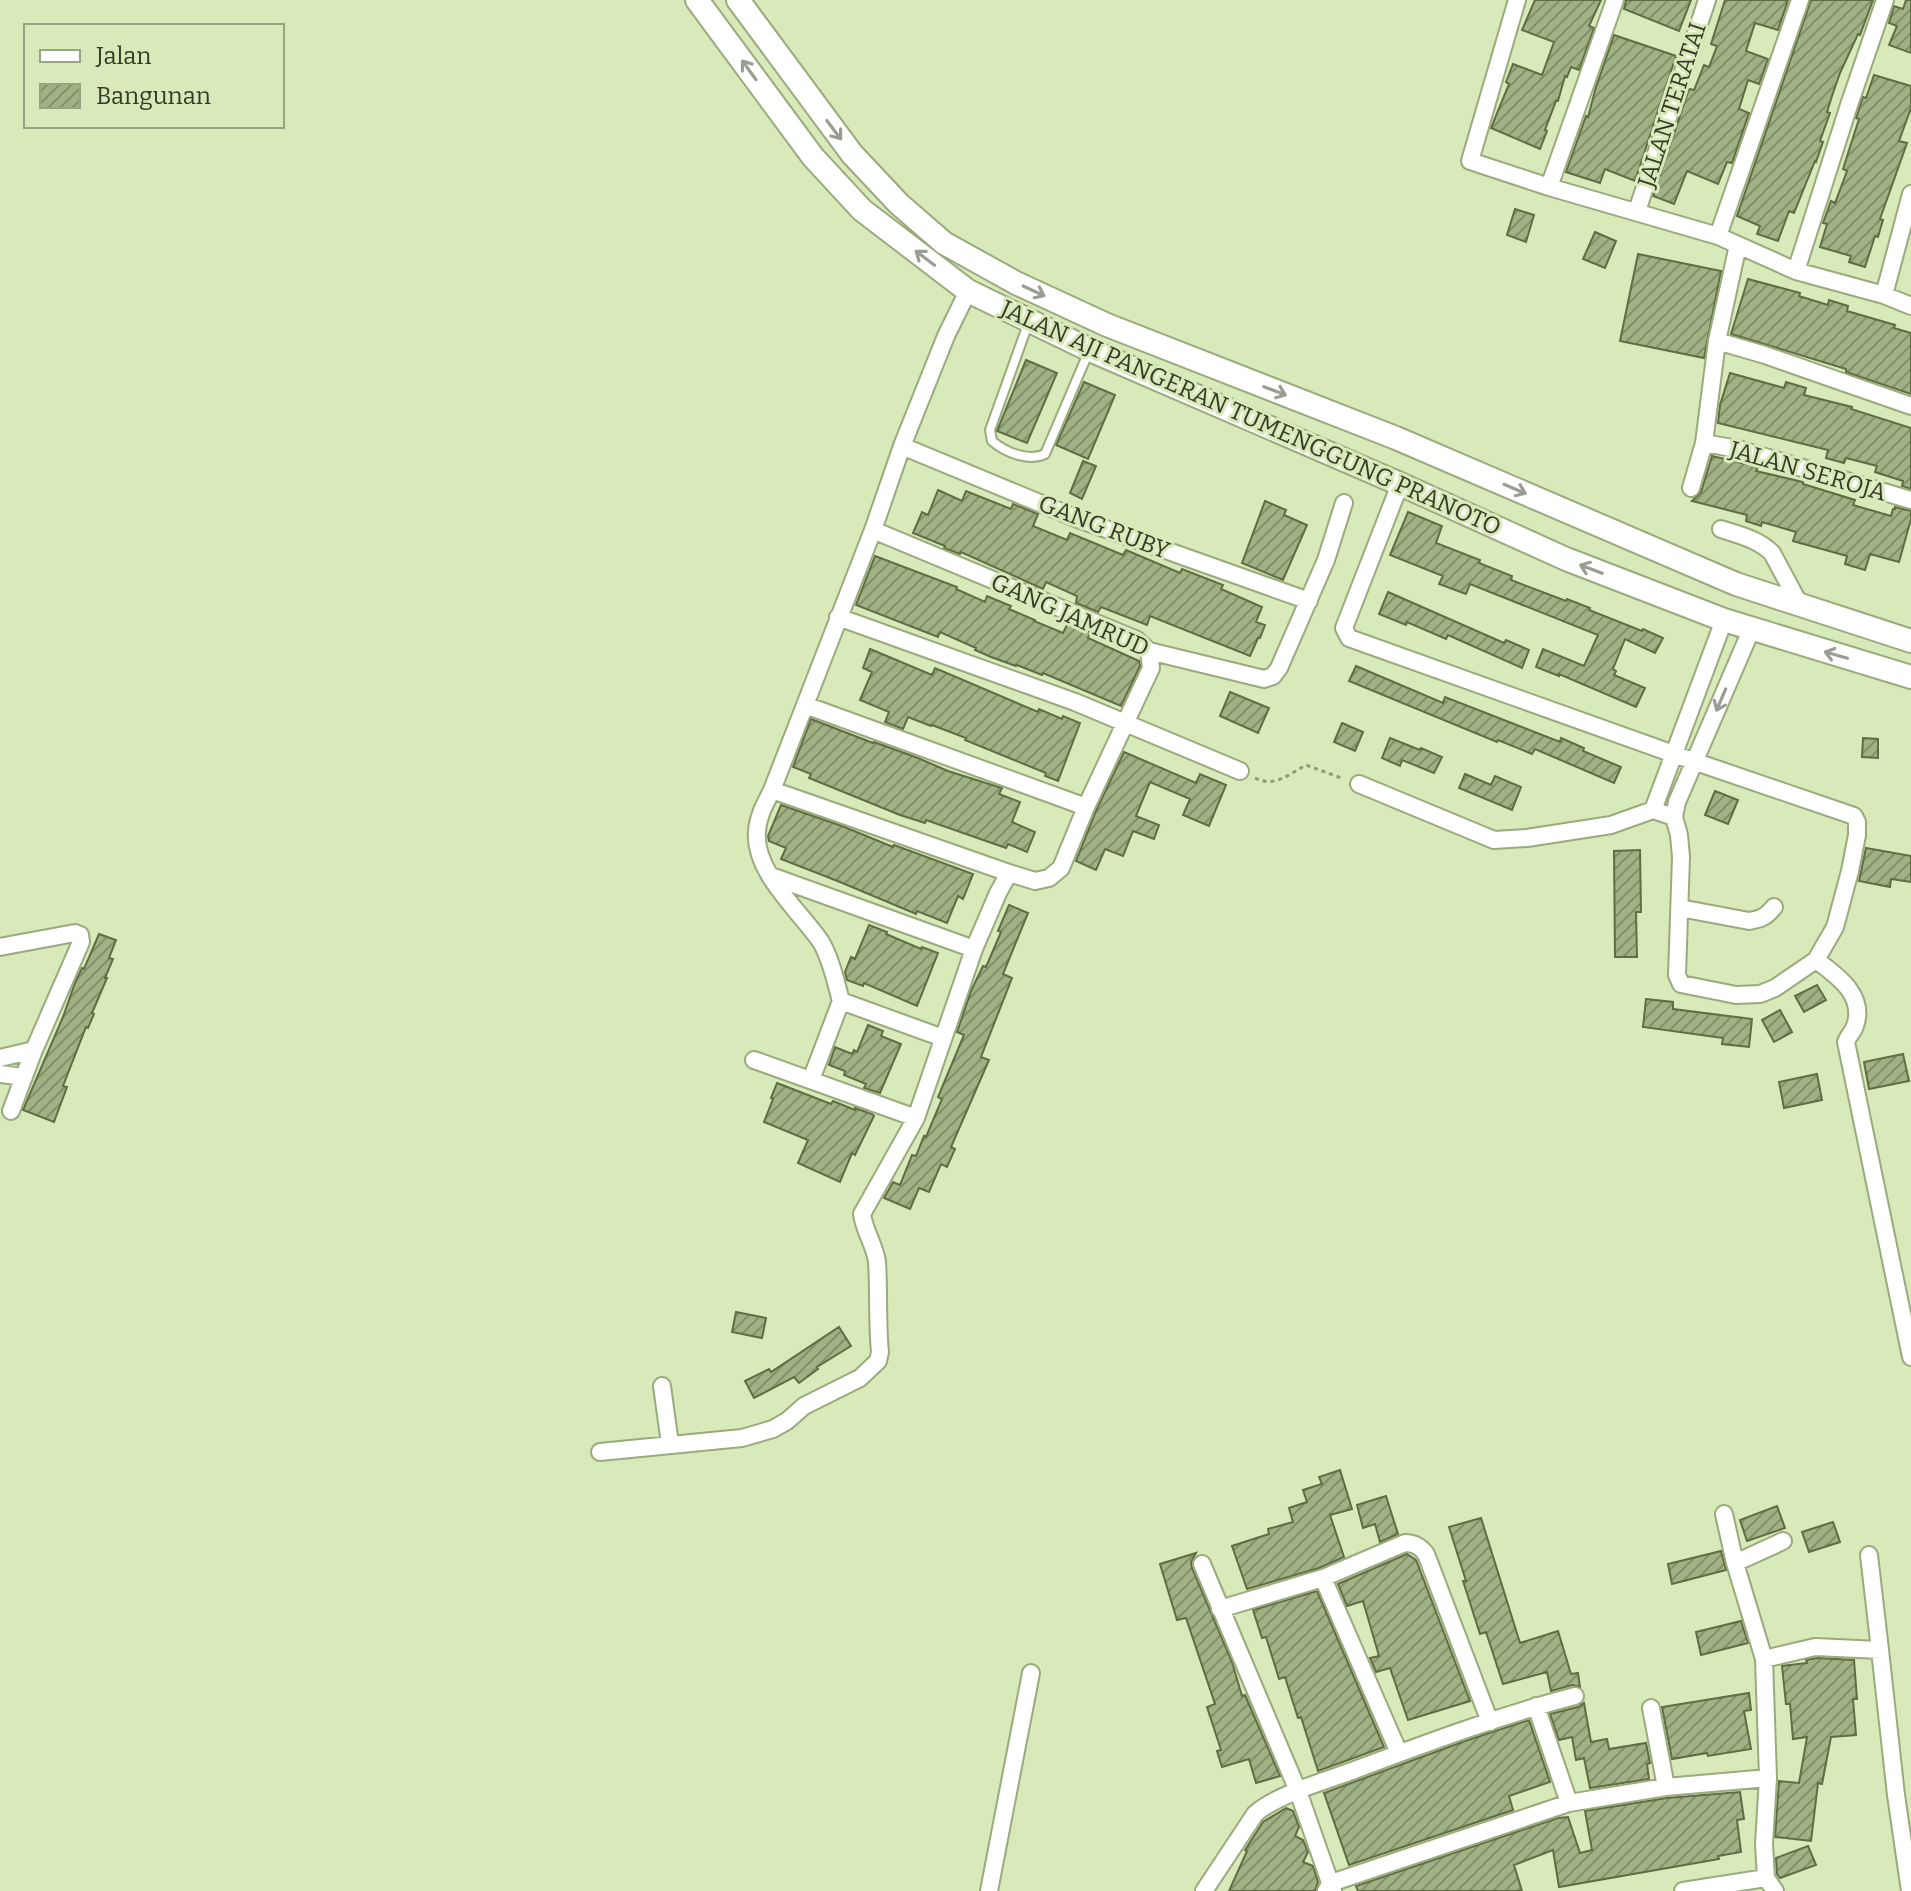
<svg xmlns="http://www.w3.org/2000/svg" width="1911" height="1891" font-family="Bitter,serif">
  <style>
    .building { fill: url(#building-hatch); stroke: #5e6d42; stroke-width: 2 }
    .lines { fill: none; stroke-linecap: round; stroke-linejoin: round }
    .service-casing { stroke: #99aa7c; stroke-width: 12 }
    .minor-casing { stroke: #99aa7c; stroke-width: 20 }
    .secondary-casing { stroke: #99aa7c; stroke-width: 26 }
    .path { stroke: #8d9a77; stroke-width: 3; stroke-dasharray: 4 4; stroke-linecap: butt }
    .service { stroke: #fff; stroke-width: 8 }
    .minor { stroke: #fff; stroke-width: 16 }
    .secondary { stroke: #fff; stroke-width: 22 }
    .oneway { stroke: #9a9d94 }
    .labels { text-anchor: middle; stroke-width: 6; stroke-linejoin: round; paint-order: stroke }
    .street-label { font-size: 24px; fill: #343b28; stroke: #d8eaba }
  </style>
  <defs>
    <pattern id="building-hatch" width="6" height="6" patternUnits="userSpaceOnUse" patternTransform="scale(2)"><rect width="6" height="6" fill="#a0b183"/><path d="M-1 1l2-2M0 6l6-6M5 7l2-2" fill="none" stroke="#83916b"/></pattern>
  </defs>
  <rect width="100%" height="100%" fill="#d8eaba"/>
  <path class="building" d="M1535 0H1601L1589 26 1594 28 1579 70 1571 67 1567 77 1565 76 1558 101H1556L1545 130 1547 131 1540 149 1491 128 1509 84 1506 82 1513 64 1542 75 1554 42 1522 30Z
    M1626 0H1691L1679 31 1624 9Z
    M1725 0H1788L1778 30 1755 23 1746 51 1768 59 1759 84 1748 80 1739 109 1749 113 1732 163 1727 162 1718 184 1687 171 1674 204 1653 196 1689 89 1694 90 1704 65 1709 67 1717 46 1711 44Z
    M1811 0H1873L1860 35 1858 34 1840 73 1832 96 1827 112 1830 113 1820 141 1823 142 1816 162 1815 161 1794 213 1789 211 1778 241 1757 234 1760 226 1737 216Z
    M1906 0H1911V53L1889 45 1897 26 1889 23 1894 6 1903 9Z
    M1614 35 1676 56 1635 181 1605 169 1600 183 1566 172 1586 116 1588 117 1596 87Z
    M1874 75 1911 86V108L1899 141 1907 143 1880 219 1883 220 1878 237 1875 236 1865 267 1849 262 1851 256 1820 247 1827 224 1823 223 1831 201 1835 203 1847 171 1843 169 1859 119 1856 118 1863 97 1866 98Z
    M1515 209 1534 215 1526 242 1507 235Z
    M1595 232 1616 241 1605 268 1583 259Z
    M1638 254 1721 271 1704 358 1620 341Z
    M1748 279 1800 293 1799 296 1828 305 1829 300 1848 306 1847 311 1895 325 1894 328 1911 333V394L1846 372V369L1731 334Z
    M1026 360 1057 373 1027 443 997 431Z
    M1730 373 1784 388 1786 382 1806 388 1804 395 1852 407 1851 409 1911 428V489L1902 486 1903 481 1875 472 1877 466 1846 458 1844 463 1826 458 1828 450 1718 423 1720 405Z
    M1084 382 1115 395 1088 459 1056 445Z
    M1712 456 1758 467 1756 471 1803 482V484L1855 500 1853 505 1891 516 1893 509H1895V507L1911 511V519L1899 562 1870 554 1865 570 1845 564 1847 556 1793 541 1796 532 1762 522 1761 526 1746 521 1747 515 1692 501 1701 492Z
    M1083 461 1096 466 1082 499 1070 493Z
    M938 490 962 501 966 491 1011 509 1013 504 1038 514 1033 526 1067 540 1070 533 1123 555 1126 550 1180 573 1182 569 1223 585 1221 589 1262 607 1256 622 1265 625 1260 638H1258L1250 656 1150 616 1147 625 1101 607 1098 612 1076 603 1077 596 1046 582 1043 589 961 552 960 554 944 548 945 546 913 533 922 512 928 515Z
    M1265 501 1286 510 1284 515 1307 525 1283 580 1242 563Z
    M1408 512 1442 526 1436 543 1480 560 1479 563 1512 576 1511 580 1566 601 1567 599 1590 608 1589 610 1642 631 1643 629 1663 638 1655 653 1625 639 1613 669 1616 671 1614 675 1645 688 1636 707 1559 674V676L1536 667 1543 649 1584 666 1598 635 1470 584 1466 594 1439 584 1443 576 1390 555Z
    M875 556 957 587 956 589 985 602 987 596 1011 606 1009 609 1035 620 1034 621 1063 633 1068 623 1090 632 1088 638 1139 661 1140 666 1121 706 1043 673 1042 675 1017 665 1016 666 991 657 975 650 976 648 940 632 938 637 856 605Z
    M1388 592 1504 643 1506 640 1529 650 1522 668 1448 635 1446 639 1407 622 1406 625 1379 614Z
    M870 649 932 675 935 668 1038 712 1039 709 1062 719 1063 716 1080 723 1058 781 1045 776 1046 773 965 740 966 738 932 725 931 726 908 717 903 729 885 722 889 712 860 700 872 672 863 668Z
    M1356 666 1443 703 1445 697 1560 742 1561 738 1584 748 1583 751 1621 767 1614 783 1535 749 1532 754 1498 740 1497 742 1349 681Z
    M1230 692 1269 708 1258 733 1220 716Z
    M811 719 873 743 874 742 918 758 948 771 1002 788 999 794 1020 802 1012 822 1035 832 1027 852 1008 844 1006 848 926 820 925 823 900 815 809 778 811 774 793 767Z
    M1342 723 1363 732 1355 751 1334 742Z
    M1390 738 1420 750 1421 748 1442 757 1434 773 1402 760 1400 766 1382 758Z
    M1863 738 1878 739V758L1862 757Z
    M1124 752 1196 783 1200 774 1226 785 1209 826 1183 815 1190 799 1150 782 1136 816 1159 825 1154 839 1133 831 1123 856 1105 849 1096 870 1076 861 1096 811Z
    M1465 774 1491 785 1495 776 1521 787 1512 810 1459 788Z
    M1715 791 1738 800 1728 824 1705 815Z
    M781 805 842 826 893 847 894 845 973 874 963 899 958 896 947 923 917 911 916 914 840 882 781 859 786 848 769 841 768 836Z
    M1866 848 1911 856V882L1891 879 1890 887 1859 881Z
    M1640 850 1641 912H1636L1637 957H1615L1614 851Z
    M1009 905 1028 913 1003 974 1012 978 981 1057 989 1060 951 1147 955 1149 947 1167 941 1164 929 1192 919 1188 910 1209 884 1198 893 1182 900 1185 912 1155 916 1156 924 1136 926 1137 942 1099 938 1097 964 1035 957 1032 971 991 983 966 986 967 1001 932 998 931Z
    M869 925 887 932 886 934 921 949 922 947 938 953 917 1006 864 983 863 986 847 980 845 972 851 957 855 959Z
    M99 934 116 940 109 958 113 959 105 978H107L92 1013 94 1014 88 1028 86 1027 63 1086 67 1087 54 1122 23 1110 63 1017 75 983 82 968 84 969Z
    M1817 985 1826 1000 1804 1012 1795 996Z
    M1646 999 1673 1002V1009L1752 1019 1749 1047 1722 1044 1723 1038 1643 1027Z
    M1780 1010 1792 1032 1774 1042 1762 1020Z
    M868 1025 883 1031 881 1036 901 1044 880 1093 864 1088 866 1084 844 1075 845 1071 829 1065 835 1047 852 1054 854 1050 857 1052Z
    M1903 1054 1909 1081 1869 1089 1864 1062Z
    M1817 1074 1822 1100 1784 1108 1779 1082Z
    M777 1083 831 1104 833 1101 855 1110V1108L872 1114 874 1116 855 1155 852 1153 840 1182 798 1163 808 1140 764 1122 773 1099 771 1098Z
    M736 1312 766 1318 762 1338 732 1332Z
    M839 1327 851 1346 817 1367 818 1369 799 1383 794 1377 754 1398 745 1381 769 1369 771 1372Z
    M1340 1470 1352 1509 1330 1515 1344 1557 1319 1568 1247 1589 1232 1546 1269 1534 1268 1529 1293 1522 1289 1508 1307 1502 1303 1490 1322 1484 1319 1477Z
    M1386 1496 1398 1534 1380 1542 1375 1524 1363 1528 1357 1505Z
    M1777 1506 1785 1528 1747 1541 1740 1520Z
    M1481 1518 1520 1643 1558 1631 1571 1674 1578 1673 1580 1687 1572 1685 1551 1691 1547 1672 1503 1684 1486 1632 1480 1634 1463 1581H1466L1449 1527Z
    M1833 1522 1840 1542 1809 1552 1802 1532Z
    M1721 1551 1726 1570 1672 1584 1668 1564Z
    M1196 1553 1191 1562 1192 1568 1232 1662 1242 1696 1245 1695 1280 1776 1256 1783 1249 1759 1222 1767 1217 1751 1221 1750 1207 1707 1215 1704 1186 1618 1177 1620 1160 1564Z
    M1407 1554 1416 1560 1470 1701 1408 1720 1390 1668 1376 1672 1370 1658 1379 1656 1363 1601 1347 1606 1338 1584Z
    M1317 1591 1384 1747 1318 1771 1301 1717 1298 1718 1285 1677 1279 1679 1266 1637 1262 1638 1253 1610Z
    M1741 1621 1748 1643 1701 1655 1696 1632Z
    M1817 1658 1854 1660 1857 1699H1853L1856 1735 1831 1737 1822 1784 1818 1783 1811 1841 1775 1837 1779 1781 1799 1783 1807 1737 1793 1739 1790 1704H1786L1782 1666 1807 1663 1806 1660Z
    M1749 1693 1751 1710 1744 1711 1751 1749 1708 1756 1707 1753 1672 1759 1662 1707Z
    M1584 1703 1591 1742 1607 1739 1609 1749 1646 1743 1650 1763 1647 1764 1649 1779 1590 1788 1584 1758 1576 1760 1572 1737 1559 1740 1550 1714 1578 1707Z
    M1529 1720 1550 1782 1509 1796 1513 1810 1349 1865 1324 1793 1465 1741Z
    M1740 1792 1744 1819 1737 1820 1741 1852 1718 1856 1719 1859 1559 1887 1553 1850 1514 1865 1522 1891H1358L1356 1886 1558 1818 1568 1817 1580 1853 1592 1850 1585 1811 1667 1798Z
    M1286 1808 1293 1811 1299 1827 1295 1836 1303 1840 1308 1852 1303 1862 1313 1866 1318 1882 1315 1891H1229L1247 1851 1245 1850 1263 1822Z
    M1808 1846 1816 1865 1780 1878 1777 1874 1776 1858Z"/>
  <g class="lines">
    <g class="service-casing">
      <path id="service" d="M1028 324 990 430 992 441C1005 452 1028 462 1045 454L1089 351"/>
    </g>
    <g class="minor-casing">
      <path id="minor" d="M1517 0 1470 161 1549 187 1718 236 1796 271 1849 105 1885 0
        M1549 187 1615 0
        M1637 211 1707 0
        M1718 236 1800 0
        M1796 271 1884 295 1911 306
        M1884 295 1911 194
        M1717 341 1765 355 1911 406
        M1704 443 1738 449 1911 500
        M902 446 1078 519 1309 601
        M1400 484 1344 628 1349 638 1696 762 1854 816 1857 822V835L1850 871 1835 927 1816 960 1775 988 1760 994 1736 995 1681 984 1677 975 1681 857 1679 835 1674 817 1677 802 1752 628
        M1691 488 1704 443 1717 341 1738 245
        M1721 529C1739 535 1758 539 1772 553L1800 605
        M873 530 1137 640 1149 651 1264 679 1273 676 1279 668 1326 560 1344 503
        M838 617 1075 702 1240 771
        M805 705 1086 807
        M1359 784 1494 840 1527 838 1611 825 1653 810 1674 817
        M772 790 1009 873
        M1653 810 1724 620
        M771 876 974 949
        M1680 908 1749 921C1761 919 1766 917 1774 907
        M0 947 75 933 80 935 81 942 34 1050 11 1111
        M1816 960C1836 975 1866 995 1855 1026 1853 1032 1848 1036 1846 1042L1911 1357
        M943 1038 841 1001C836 983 831 959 821 942 800 911 753 872 757 831 758 816 765 804 772 790L873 530 902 446 946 336 968 291
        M0 1058 34 1050
        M754 1060 916 1118
        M0 1074 24 1077
        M811 1080 841 1001
        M662 1386 670 1444
        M600 1452 742 1438 773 1429 787 1421 804 1406 860 1378 878 1361 880 1352C877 1322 879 1292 877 1262 875 1245 864 1231 862 1214L916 1118 974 949 998 893 1009 873 1035 881 1049 878 1061 868 1086 807 1151 668 1149 651
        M1724 1514 1735 1563 1764 1659 1815 1647 1880 1650 1896 1795 1910 1891
        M1869 1555 1880 1650
        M1735 1563 1783 1541
        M1202 1564 1298 1791 1333 1891
        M1323 1578 1399 1753
        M1220 1609 1323 1578 1405 1543C1414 1543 1420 1546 1426 1554L1490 1722
        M1764 1659 1768 1778 1764 1844 1766 1878 1775 1891
        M1536 1706 1569 1803
        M1651 1708 1666 1787
        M989 1891 1031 1673
        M1204 1891 1255 1814C1276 1795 1322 1782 1349 1772 1424 1744 1498 1716 1575 1696
        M1326 1891 1331 1883 1569 1803 1666 1787 1768 1778
        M1683 1891 1766 1878"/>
    </g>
    <g class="secondary-casing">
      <path id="secondary" d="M697 0 813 157 862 210 968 291 1090 350 1400 484 1566 559 1724 620 1911 677
        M738 0 852 154 899 204 944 243 1016 283 1107 325 1396 438 1736 584 1911 641"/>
    </g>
    <path class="path" d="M1255 778C1275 788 1289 774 1306 765L1344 779"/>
    <use href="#service" class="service"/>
    <use href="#minor" class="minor"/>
    <use href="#secondary" class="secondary"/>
  </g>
  <defs><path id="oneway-shaft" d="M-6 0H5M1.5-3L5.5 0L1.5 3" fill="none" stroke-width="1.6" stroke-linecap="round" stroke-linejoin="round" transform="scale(2)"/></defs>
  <g class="oneway">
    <use href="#oneway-shaft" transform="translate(749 70) rotate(-126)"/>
    <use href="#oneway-shaft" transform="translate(834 130) rotate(53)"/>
    <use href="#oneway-shaft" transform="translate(925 258) rotate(-143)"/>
    <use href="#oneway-shaft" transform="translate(1034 291) rotate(25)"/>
    <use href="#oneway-shaft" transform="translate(1275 391) rotate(21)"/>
    <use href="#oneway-shaft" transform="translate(1515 489) rotate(23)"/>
    <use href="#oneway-shaft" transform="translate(1591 569) rotate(-159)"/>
    <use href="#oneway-shaft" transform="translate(1836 655) rotate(-164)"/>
    <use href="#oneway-shaft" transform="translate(1721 700) rotate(113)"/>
  </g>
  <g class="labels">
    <g class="street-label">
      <text transform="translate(1672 105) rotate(-72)" y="8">JALAN TERATAI</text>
      <text transform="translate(1251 418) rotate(24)" y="8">JALAN AJI PANGERAN TUMENGGUNG PRANOTO</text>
      <text transform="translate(1808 471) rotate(16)" y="8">JALAN SEROJA</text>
      <text transform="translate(1104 527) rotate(21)" y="8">GANG RUBY</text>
      <text transform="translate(1070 615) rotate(24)" y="8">GANG JAMRUD</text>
    </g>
  </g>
  <rect x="24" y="24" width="260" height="104" fill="#d8eaba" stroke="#96a480" stroke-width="2"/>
  <rect x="40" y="50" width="40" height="12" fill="#ffffff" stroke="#96a480" stroke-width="2"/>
  <text x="96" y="64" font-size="24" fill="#343b28">Jalan</text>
  <rect x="40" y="84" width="40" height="24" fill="url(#building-hatch)" stroke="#96a480" stroke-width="2"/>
  <text x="96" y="104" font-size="24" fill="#343b28">Bangunan</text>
</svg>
